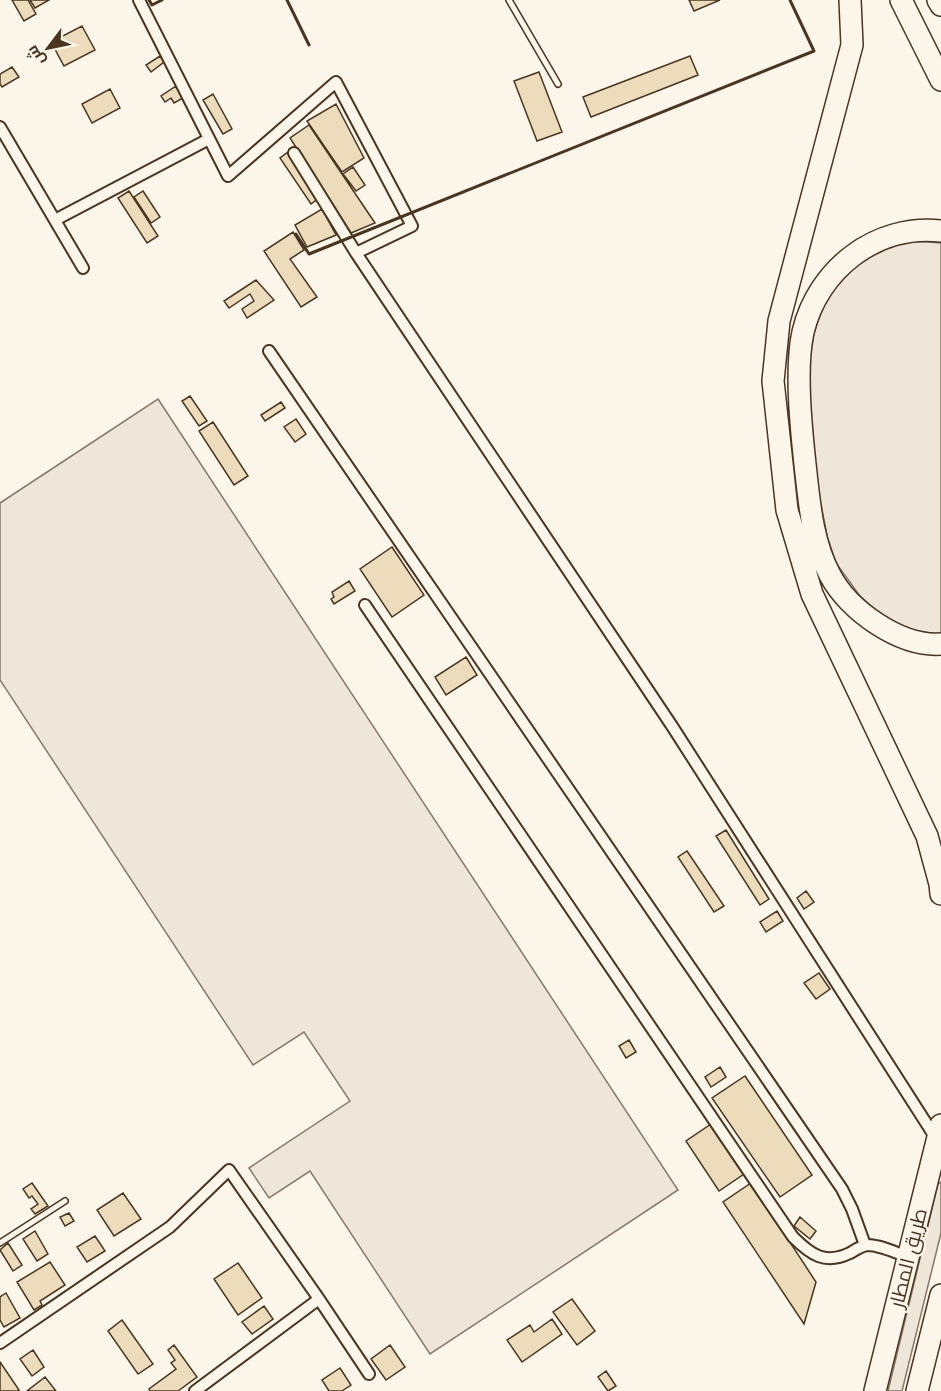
<svg xmlns="http://www.w3.org/2000/svg" width="941" height="1391" font-family="Inter,Cairo,sans-serif">
  <style>
    .green { fill: #ede6d9; stroke: #887966; stroke-width: 1.5 }
    .building { fill: #ecdcbc; stroke: #4a3520; stroke-width: 1.5 }
    .lines { fill: none; stroke-linecap: round; stroke-linejoin: round }
    .lane-casing { stroke: #4a3520; stroke-width: 8 }
    .street-casing { stroke: #4a3520; stroke-width: 14 }
    .highway-casing { stroke: #4a3520; stroke-width: 24 }
    .lane { stroke: #fbf6e9; stroke-width: 5 }
    .street { stroke: #fbf6e9; stroke-width: 10 }
    .highway { stroke: #fbf6e9; stroke-width: 21 }
    .wall { stroke: #4a3520; stroke-width: 3 }
    .labels { text-anchor: middle; stroke-width: 4.5; stroke-linejoin: round; paint-order: stroke }
    .street-label { font-size: 20px; fill: #4a3520; stroke: #fbf6e9 }
  </style>
  <rect width="100%" height="100%" fill="#fbf6e9"/>
  <path class="green" d="M916 241 941 243V635L913 630 885 619 860 596 836 563 827 536 817 483 807 381 814 333 826 298 850 272 872 253 900 242Z
    M158 399 678 1190 430 1354 310 1171 269 1198 249 1168 350 1101 304 1032 253 1065 0 680V503Z
    M941 1182V1233L902 1391H888L938 1184Z"/>
  <path class="building" d="M12 0H28L36 14 24 21Z
    M30 0H49L35 8Z
    M689 0H720L694 11Z
    M82 26 95 50 64 66 51 42Z
    M160 56 164 62 151 72 146 65Z
    M690 56 698 75 591 117 583 97Z
    M12 67 19 77 2 87 0 84V74Z
    M539 72 562 132 537 141 514 81Z
    M176 86 183 98 174 103 171 98 165 102 161 96Z
    M110 89 120 108 92 123 82 104Z
    M213 94 232 129 223 134 203 100Z
    M336 104 364 158 342 172 307 121Z
    M309 125 375 223 351 233 290 138Z
    M288 152 319 198 311 204 280 158Z
    M353 167 365 185 356 191 343 174Z
    M129 191 158 236 147 243 118 198Z
    M143 191 160 217 151 223 134 197Z
    M322 209 336 235 307 247 295 225Z
    M293 232 304 250 290 259 317 297 301 307 264 251Z
    M256 280 274 300 247 318 242 309 254 301 250 294 229 308 224 301Z
    M190 396 207 421 199 426 182 401Z
    M281 402 285 408 265 421 261 415Z
    M296 419 306 434 295 442 284 427Z
    M213 422 248 476 234 485 199 431Z
    M392 547 424 595 392 617 360 569Z
    M349 581 355 591 334 604 331 599 334 597 332 592Z
    M466 657 477 675 446 695 435 677Z
    M726 830 769 899 760 905 716 836Z
    M687 851 724 906 714 912 678 857Z
    M806 891 814 902 804 909 797 898Z
    M777 911 783 921 766 932 760 922Z
    M819 973 830 989 816 999 804 983Z
    M629 1040 636 1052 626 1058 619 1046Z
    M720 1067 726 1077 711 1087 705 1077Z
    M745 1076 812 1175 780 1197 712 1098Z
    M711 1124 744 1174 719 1191 686 1141Z
    M32 1183 48 1206 35 1214 31 1209 38 1204 32 1196 29 1198 23 1189Z
    M751 1183 816 1282 804 1324 723 1202Z
    M123 1193 141 1219 114 1236 97 1210Z
    M69 1213 74 1221 65 1226 60 1217Z
    M800 1217 816 1231 810 1239 794 1226Z
    M35 1231 48 1254 37 1261 23 1239Z
    M95 1236 105 1251 87 1262 77 1247Z
    M8 1243 22 1265 13 1271 0 1250Z
    M50 1262 65 1285 40 1301 42 1305 34 1310 17 1282Z
    M238 1263 262 1298 238 1315 214 1279Z
    M6 1293 20 1318 4 1327 0 1320V1297Z
    M572 1299 595 1331 577 1345 553 1312Z
    M264 1306 273 1319 252 1334 242 1322Z
    M552 1319 562 1334 522 1362 507 1340 530 1325 534 1332Z
    M122 1320 153 1364 138 1374 108 1331Z
    M174 1345 197 1377 178 1391H150L149 1389 176 1369 171 1363 175 1360 168 1350Z
    M390 1345 405 1367 386 1380 371 1359Z
    M33 1350 44 1367 32 1376 20 1359Z
    M0 1362 19 1390 17 1391H0Z
    M340 1368 351 1385 342 1391H329L322 1380Z
    M606 1371 616 1386 608 1391 598 1377Z
    M45 1377 56 1391H27Z"/>
  <g class="lines">
    <g class="lane-casing">
      <path id="lane" d="M509 0 558 84
        M0 1243 65 1201"/>
    </g>
    <g class="street-casing">
      <path id="street" d="M139 0 228 176 336 82 412 226 356 253 294 153
        M0 127 83 268
        M55 220 209 139
        M356 253 672 726 937 1140
        M269 351 842 1189 852 1209 865 1245
        M365 605 793 1237C811 1255 825 1265 850 1253 855 1250 861 1246 867 1245 880 1245 895 1252 907 1257
        M0 1343 170 1227 229 1170 319 1299 369 1374
        M195 1391 319 1299"/>
    </g>
    <g class="highway-casing">
      <path id="highway" d="M850 0 852 45 779 321 773 381 787 510 812 594 927 836 940 884 941 894
        M901 0 941 80
        M938 0 941 5
        M941 231C876 224 818 269 803 332 795 368 801 427 805 464 809 500 812 542 830 575 848 610 900 647 941 644
        M875 1391 941 1125
        M917 1391 941 1295"/>
    </g>
    <use href="#lane" class="lane"/>
    <use href="#street" class="street"/>
    <use href="#highway" class="highway"/>
    <path class="wall" d="M149 0 152 5 162 0
      M287 0 309 45
      M296 234 309 254 814 51 790 0"/>
  </g>
  <g class="labels">
    <g class="street-label">
      <text transform="translate(908 1258) rotate(-76)" y="7">طريق المطار</text>
    </g>
  </g>
  <g transform="translate(48 48) rotate(238)" stroke="#fbf6e9" stroke-width="4.5" paint-order="stroke">
  <path d="M0-4.5L10 22L0 15L-10 22Z" fill="#4a3520"/>
  <text y="-9" font-size="16" font-weight="bold" text-anchor="middle" fill="#4a3520">ش</text>
  </g>
</svg>
